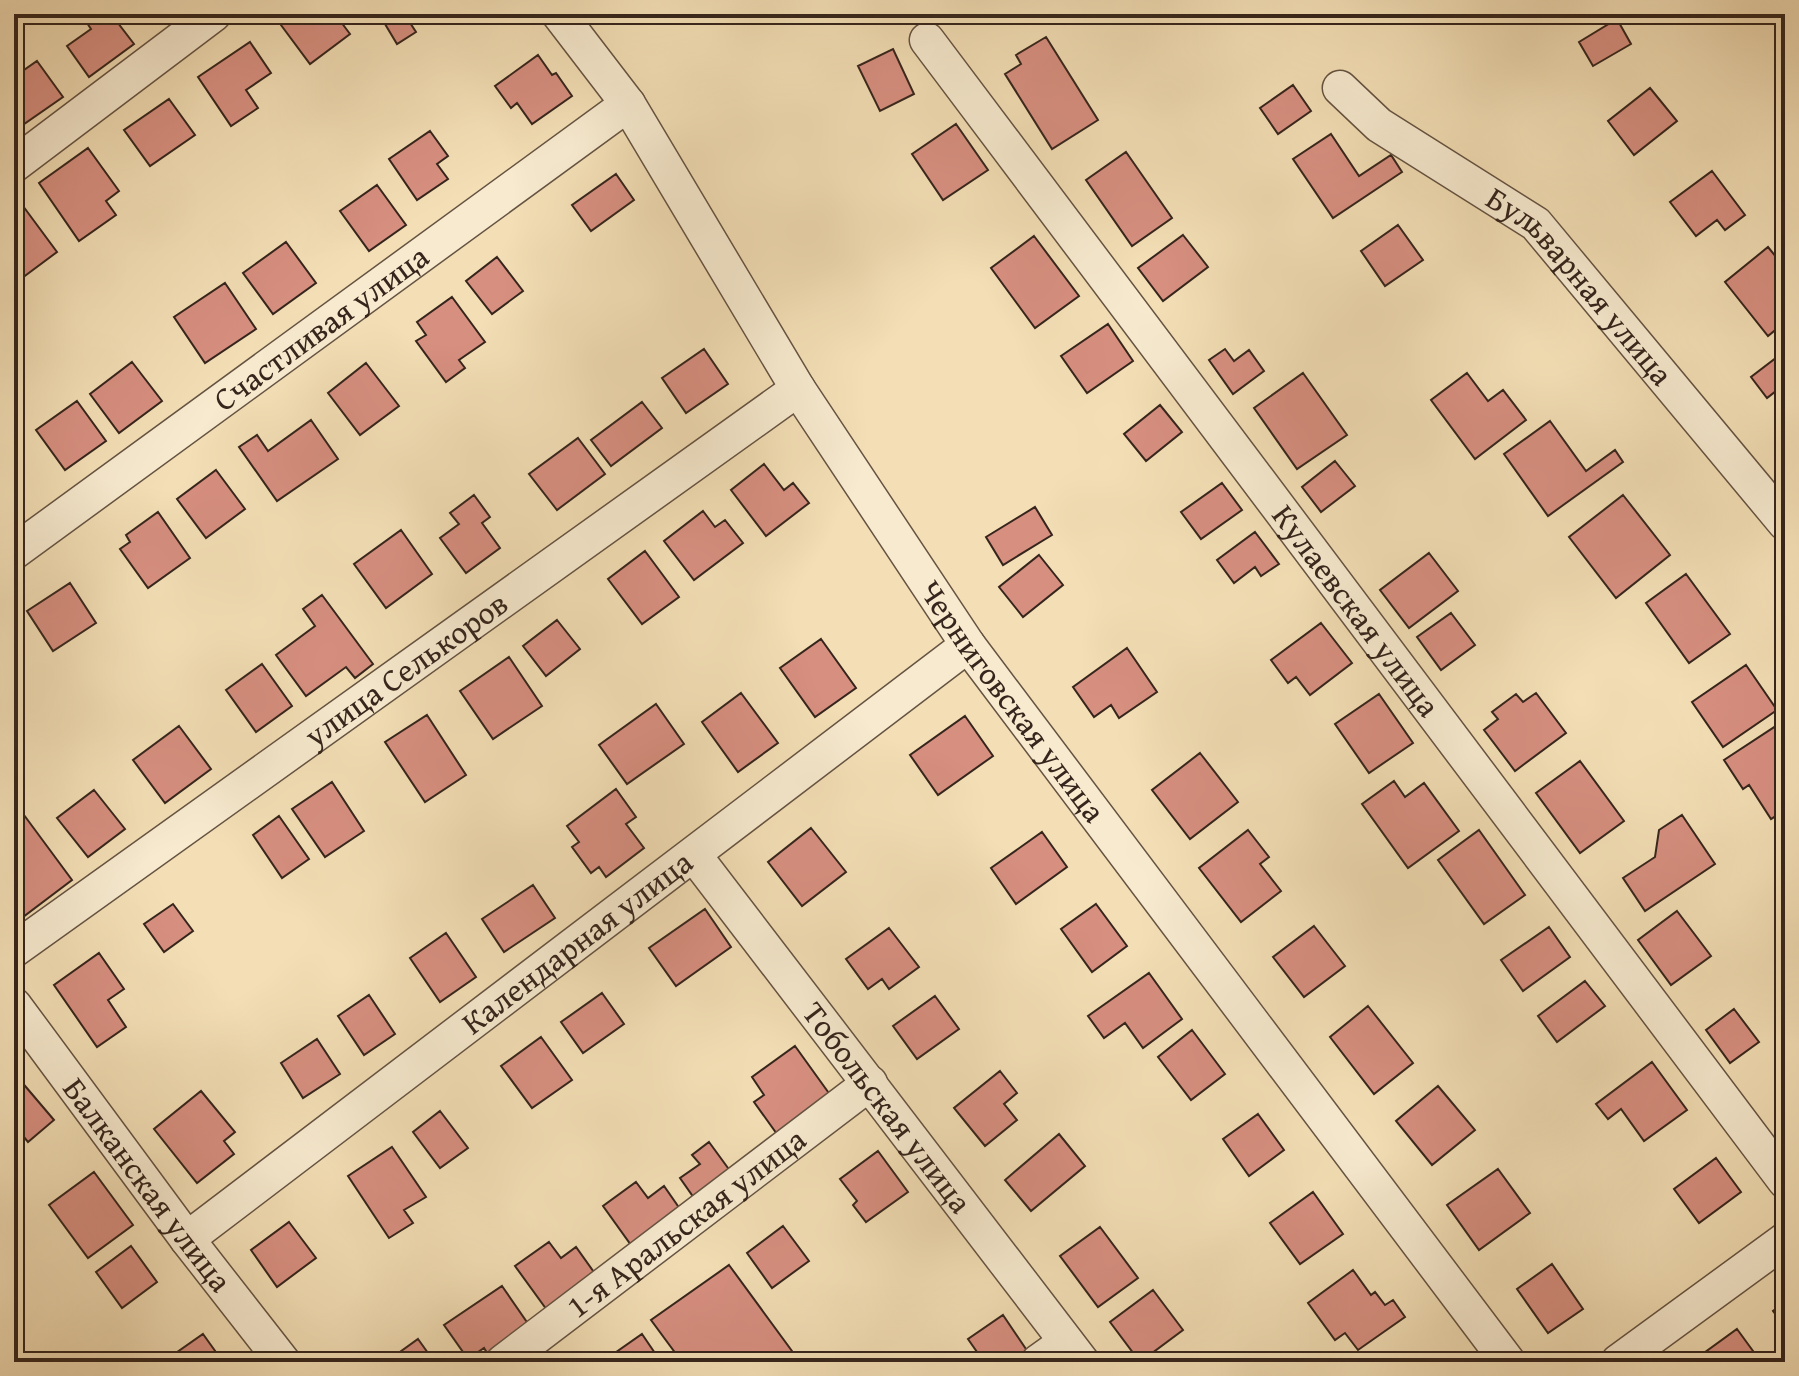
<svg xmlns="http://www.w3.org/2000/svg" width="1799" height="1376" font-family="'Gentium Book Plus',serif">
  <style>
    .building { fill: #d78f80; stroke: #36251c; stroke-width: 2 }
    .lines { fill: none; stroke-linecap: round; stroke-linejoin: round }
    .street-casing { stroke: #655342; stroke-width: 37 }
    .street { stroke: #f7eacf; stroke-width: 34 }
    .labels { text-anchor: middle; stroke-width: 7; stroke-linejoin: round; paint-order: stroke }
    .street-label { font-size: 32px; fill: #36251c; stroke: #f7eacf }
  </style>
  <rect width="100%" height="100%" fill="#f3deb5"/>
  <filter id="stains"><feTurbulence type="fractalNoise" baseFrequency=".0025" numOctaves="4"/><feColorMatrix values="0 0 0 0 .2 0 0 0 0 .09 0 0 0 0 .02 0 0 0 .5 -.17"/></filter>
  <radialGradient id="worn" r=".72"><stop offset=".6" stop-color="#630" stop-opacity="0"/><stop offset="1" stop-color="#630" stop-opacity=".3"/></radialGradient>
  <path class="building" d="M93 14H111L134 44 89 77 67 46 91 29 85 20Z
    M287 14H335L350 34 310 64 278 21Z
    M379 14H414L407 18 416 32 397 44Z
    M1617 19 1631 44 1593 66 1579 42Z
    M1046 37 1098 120 1052 149 1005 74 1021 64 1016 55Z
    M250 42 271 73 246 90 258 108 231 126 198 77Z
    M893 49 914 94 880 111 858 66Z
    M538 55 552 75 556 73 572 96 532 124 517 103 511 108 495 86Z
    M37 61 63 97 14 131V77Z
    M1293 85 1311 111 1278 134 1260 108Z
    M1650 88 1677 121 1634 155 1608 121Z
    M169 99 195 135 150 166 124 130Z
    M956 124 988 170 943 200 912 154Z
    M430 131 448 156 437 164 448 179 417 200 389 159Z
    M1331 134 1359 176 1391 155 1402 172 1333 218 1293 159Z
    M88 148 119 191 106 201 116 215 79 241 39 183Z
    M1126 152 1172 218 1132 246 1086 180Z
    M1712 171 1745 215 1725 230 1717 220 1696 236 1670 202Z
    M616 174 634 200 591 231 572 205Z
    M377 185 406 225 369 251 340 211Z
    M23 206 57 252 14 284V213Z
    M1398 225 1423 260 1385 286 1361 251Z
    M1183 235 1208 267 1163 301 1138 268Z
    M1034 236 1079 296 1035 328 991 268Z
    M286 242 316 283 273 314 243 273Z
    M1768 247 1785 268V301L1778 307 1785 316V322L1768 336 1725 282Z
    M497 257 523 291 492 314 466 281Z
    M225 283 256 329 205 363 174 317Z
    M452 297 485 342 459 360 465 368 446 382 416 341 426 335 417 322Z
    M1108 324 1133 361 1087 393 1061 356Z
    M704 349 728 384 686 413 662 378Z
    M1225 349 1234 361 1249 350 1264 371 1233 394 1209 360Z
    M1785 351V384L1767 398 1751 377Z
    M132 362 162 401 119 433 90 394Z
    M366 363 399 406 360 435 328 393Z
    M1303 373 1347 435 1297 469 1254 408Z
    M1467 373 1488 401 1503 390 1526 420 1475 459 1431 400Z
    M77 401 106 441 65 470 36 430Z
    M642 402 662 428 611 466 591 440Z
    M1160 405 1182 432 1146 461 1124 434Z
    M311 420 338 459 277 501 239 447 257 435 268 451Z
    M1550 421 1586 471 1615 450 1623 462 1548 516 1504 454Z
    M578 438 605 474 557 510 529 474Z
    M1335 461 1355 486 1321 512 1302 487Z
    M764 464 784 490 793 483 809 503 766 536 731 490Z
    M216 470 245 509 206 538 177 499Z
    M1222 483 1242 510 1201 539 1181 512Z
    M474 495 490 517 482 523 500 548 466 573 440 538 459 524 450 513Z
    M1623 495 1670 555 1616 598 1569 537Z
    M1035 507 1052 535 1003 565 986 537Z
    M703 511 715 527 725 520 743 543 694 580 664 541Z
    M158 512 190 558 148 588 120 549 130 542 126 535Z
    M401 530 432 574 386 608 354 564Z
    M1255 532 1279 564 1261 576 1255 567 1234 583 1217 560Z
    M645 551 679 597 642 624 608 579Z
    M1429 553 1458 591 1409 628 1380 590Z
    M1039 555 1063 585 1023 617 999 587Z
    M1686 574 1730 634 1689 663 1646 603Z
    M70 583 96 623 53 651 27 611Z
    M322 595 373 664 355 678 346 667 306 696 276 655 315 626 303 609Z
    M1451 613 1475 645 1441 670 1417 637Z
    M557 620 580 649 546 676 523 646Z
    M1321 623 1352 663 1310 695 1296 677 1288 683 1271 660Z
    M821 639 856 688 815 717 780 668Z
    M1127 648 1157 692 1119 718 1111 705 1094 717 1073 687Z
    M509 657 542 706 493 739 460 691Z
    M262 664 292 706 256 732 226 690Z
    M1746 665 1777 710 1723 747 1692 702Z
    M741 693 778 743 738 772 702 722Z
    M1536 693 1566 733 1515 771 1484 730 1498 719 1492 712 1516 694 1523 702Z
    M1379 694 1413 743 1369 773 1335 724Z
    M656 704 684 744 627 784 599 745Z
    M427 715 466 775 425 802 385 742Z
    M965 716 993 756 938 795 910 755Z
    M1782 722 1785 726V810L1771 819 1749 785 1743 789 1724 760Z
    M179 726 211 769 165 803 133 760Z
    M1200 753 1238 802 1190 839 1152 790Z
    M1580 761 1624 821 1580 853 1536 793Z
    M1394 781 1405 797 1424 783 1459 831 1408 868 1362 804Z
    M332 782 364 831 325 857 292 809Z
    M616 789 636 817 626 824 644 848 606 877 599 867 591 873 572 847 579 842 567 826Z
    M94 790 125 829 88 857 57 818Z
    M24 815 72 880 23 917 14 905V822Z
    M1682 815 1715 864 1645 911 1623 878 1655 857 1659 830Z
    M279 816 309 859 282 878 253 835Z
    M811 828 846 872 802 906 768 862Z
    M1248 830 1269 857 1260 864 1281 891 1241 922 1199 868Z
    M1479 830 1525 895 1484 924 1438 860Z
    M1042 832 1067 867 1016 904 991 868Z
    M533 885 555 918 504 952 482 919Z
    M173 904 193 931 164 952 144 924Z
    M1096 904 1127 946 1092 972 1061 929Z
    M705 909 731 947 676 986 649 948Z
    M1677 911 1711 956 1671 985 1638 940Z
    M1314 926 1345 966 1304 997 1273 957Z
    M1549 927 1570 957 1523 991 1501 960Z
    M889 928 919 967 889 989 882 979 868 989 846 959Z
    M446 933 476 977 440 1002 410 958Z
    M99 953 124 989 108 1000 126 1027 97 1047 54 985Z
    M1149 973 1182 1019 1143 1048 1125 1023 1104 1038 1088 1016Z
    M1585 981 1605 1006 1557 1042 1538 1016Z
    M602 993 624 1024 583 1053 561 1022Z
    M369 995 395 1034 364 1055 338 1016Z
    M935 996 959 1029 917 1059 893 1026Z
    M1368 1006 1413 1063 1374 1094 1330 1037Z
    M1734 1009 1759 1042 1730 1063 1706 1030Z
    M1192 1030 1225 1074 1191 1100 1158 1057Z
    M541 1037 572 1080 532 1108 501 1066Z
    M317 1039 340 1074 303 1098 281 1063Z
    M795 1046 836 1103 782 1141 754 1102 764 1095 752 1077Z
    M1652 1062 1687 1110 1644 1141 1621 1109 1608 1119 1596 1104Z
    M1000 1071 1017 1093 1004 1104 1017 1120 985 1146 954 1108Z
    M20 1080 54 1120 28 1142 14 1125V1086Z
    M1438 1086 1475 1130 1432 1165 1396 1121Z
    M201 1091 235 1132 224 1141 234 1154 197 1183 154 1129Z
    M440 1111 468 1148 440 1168 413 1132Z
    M1258 1114 1284 1150 1249 1176 1223 1139Z
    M1059 1134 1085 1166 1031 1211 1005 1180Z
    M709 1142 736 1179 699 1205 680 1178 700 1164 692 1155Z
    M392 1147 426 1197 404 1210 413 1223 389 1238 348 1176Z
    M878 1151 908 1192 866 1222 853 1205 857 1201 840 1179Z
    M1716 1158 1741 1192 1699 1223 1674 1189Z
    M1498 1169 1530 1213 1479 1250 1447 1205Z
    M94 1172 133 1225 88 1258 49 1205Z
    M636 1182 648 1198 664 1186 680 1209 631 1245 603 1206Z
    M1313 1192 1343 1234 1300 1264 1270 1223Z
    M289 1222 316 1258 277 1287 251 1250Z
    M783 1226 809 1261 772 1288 747 1253Z
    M1100 1227 1138 1278 1098 1307 1060 1256Z
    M549 1242 561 1258 576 1247 596 1275 552 1317 515 1266Z
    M131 1246 157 1282 122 1308 96 1272Z
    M1552 1264 1583 1309 1548 1333 1517 1289Z
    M729 1265 800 1362H751L745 1354 734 1362H682L651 1320Z
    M1353 1270 1371 1295 1375 1292 1385 1305 1393 1300 1405 1317 1358 1350 1345 1333 1335 1340 1308 1303Z
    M502 1286 531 1328 489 1356 484 1348 468 1359 444 1325Z
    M1153 1290 1183 1330 1140 1362 1110 1322Z
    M1785 1302V1327L1773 1311Z
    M1003 1315 1028 1352 1015 1362H984L968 1339Z
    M1737 1329 1761 1362H1700L1697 1358Z
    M203 1334 223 1362H163Z
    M642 1334 661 1362H602Z
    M418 1339 433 1360 430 1362H386Z"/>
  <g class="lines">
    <g class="street-casing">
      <g id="street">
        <path id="s1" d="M559 14 628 104 798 389 968 645 1508 1362"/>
        <path id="s2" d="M927 40 1785 1181"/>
        <path id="s3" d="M1340 88 1379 125 1536 224 1785 523"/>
        <path d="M14 165 214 14"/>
        <path id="s4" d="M14 552 628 104"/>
        <path id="s5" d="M694 855 1082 1362"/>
        <path id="s6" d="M14 950 798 389"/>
        <path id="s7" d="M14 1005 187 1239 283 1362"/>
        <path id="s8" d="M187 1239 968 645"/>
        <path id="s9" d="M503 1362 870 1083"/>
        <path d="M1038 1362 1066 1342"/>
        <path d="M1618 1362 1785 1240"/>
      </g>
    </g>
    <use href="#street" class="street"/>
  </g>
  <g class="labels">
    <g class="street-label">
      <text dy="11" stroke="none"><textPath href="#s3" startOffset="314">Бульварная улица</textPath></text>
      <text dy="11" stroke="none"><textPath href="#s4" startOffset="380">Счастливая улица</textPath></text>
      <text dy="11" stroke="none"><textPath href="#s2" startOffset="714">Кулаевская улица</textPath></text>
      <text dy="11" stroke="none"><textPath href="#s6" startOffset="482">улица Селькоров</textPath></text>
      <text dy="11" stroke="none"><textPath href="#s1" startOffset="824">Черниговская улица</textPath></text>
      <text dy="11" stroke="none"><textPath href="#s8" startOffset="490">Календарная улица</textPath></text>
      <text dy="11" stroke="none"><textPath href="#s5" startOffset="318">Тобольская улица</textPath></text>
      <text dy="11" stroke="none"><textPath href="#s7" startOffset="224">Балканская улица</textPath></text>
      <text dy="11" stroke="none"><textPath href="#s9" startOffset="230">1-я Аральская улица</textPath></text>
    </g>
  </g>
  <rect width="1799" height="1376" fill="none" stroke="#f3deb5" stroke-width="48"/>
  <rect x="16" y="16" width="1767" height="1344" fill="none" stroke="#36251c" stroke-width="4"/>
  <rect x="24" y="24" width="1751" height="1328" fill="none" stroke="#36251c" stroke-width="2"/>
  <rect width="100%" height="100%" filter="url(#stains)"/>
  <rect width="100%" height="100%" fill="url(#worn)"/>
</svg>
